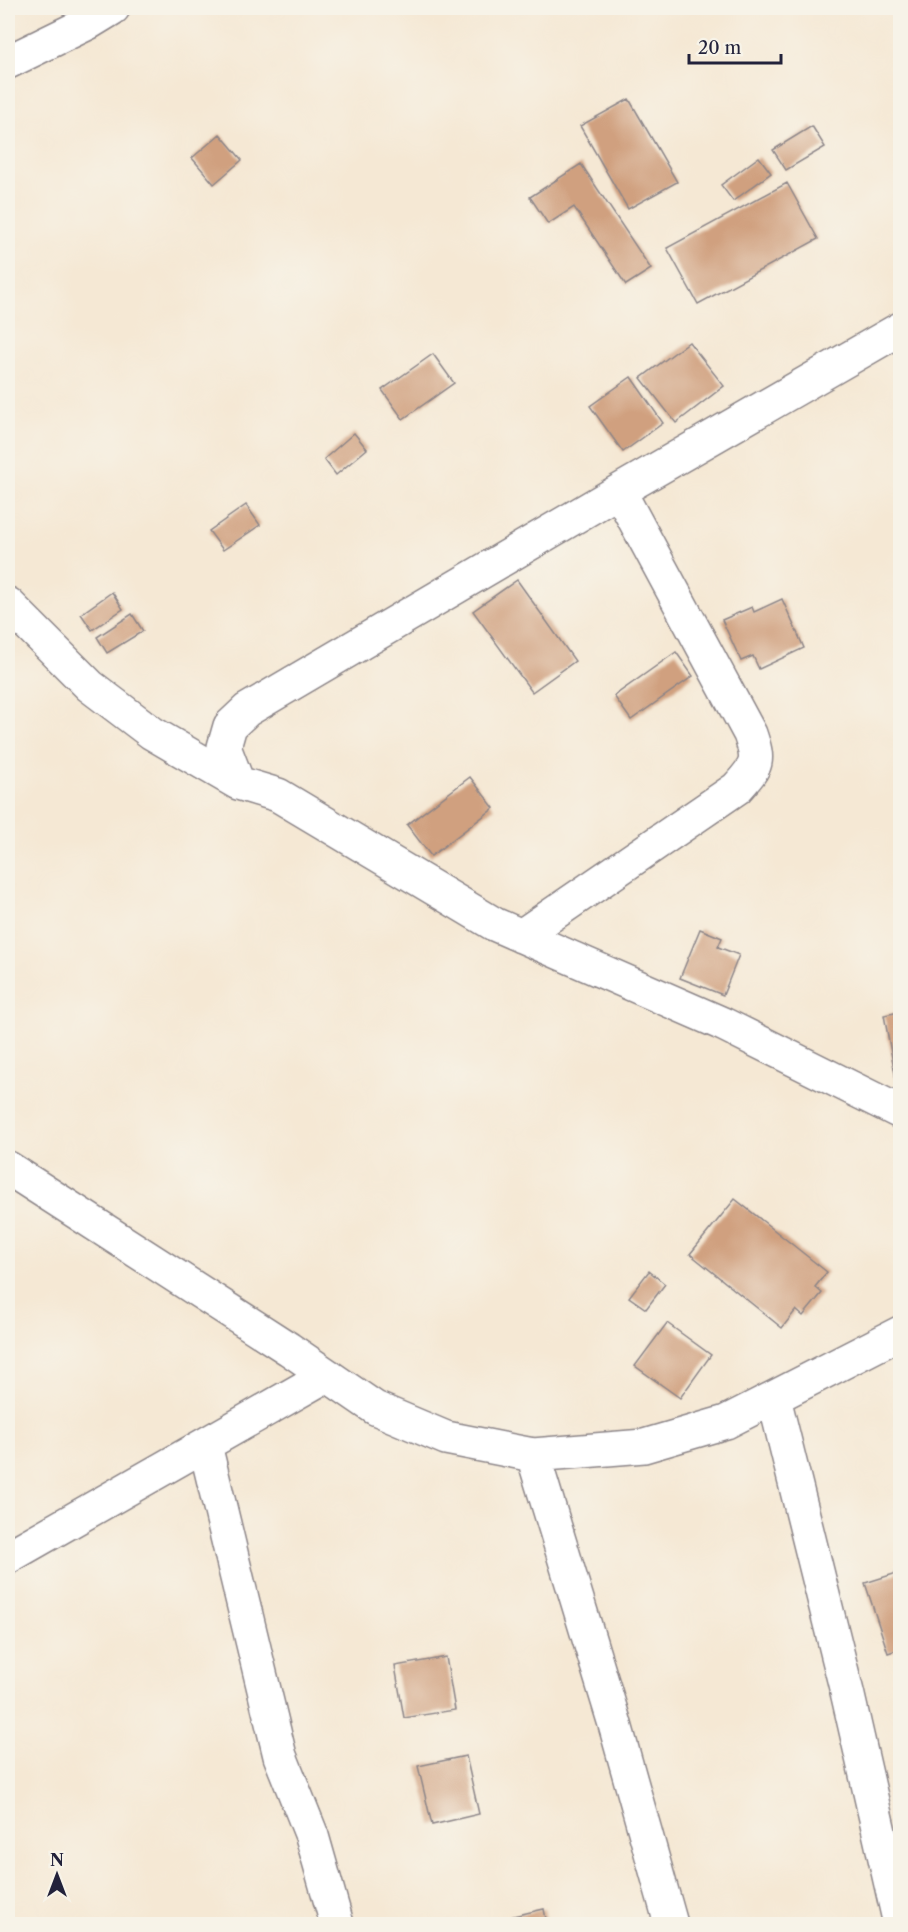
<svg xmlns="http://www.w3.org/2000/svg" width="908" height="1932" font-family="'Libre Caslon Text',serif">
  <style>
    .building { fill: #d0a07f }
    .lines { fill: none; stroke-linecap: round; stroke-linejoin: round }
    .minor-casing { stroke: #8c8588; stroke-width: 36 }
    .minor { stroke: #fff; stroke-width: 33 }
  </style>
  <rect width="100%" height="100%" fill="#f7f3e8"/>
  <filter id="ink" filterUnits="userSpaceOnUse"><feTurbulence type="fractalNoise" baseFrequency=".0167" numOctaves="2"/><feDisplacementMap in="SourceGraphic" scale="12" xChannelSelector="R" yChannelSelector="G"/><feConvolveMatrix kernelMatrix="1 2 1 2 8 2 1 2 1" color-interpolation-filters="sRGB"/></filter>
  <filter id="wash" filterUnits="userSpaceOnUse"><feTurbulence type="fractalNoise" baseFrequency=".008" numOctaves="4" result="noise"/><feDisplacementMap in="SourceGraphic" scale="24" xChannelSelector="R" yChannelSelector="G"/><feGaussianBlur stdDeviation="1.35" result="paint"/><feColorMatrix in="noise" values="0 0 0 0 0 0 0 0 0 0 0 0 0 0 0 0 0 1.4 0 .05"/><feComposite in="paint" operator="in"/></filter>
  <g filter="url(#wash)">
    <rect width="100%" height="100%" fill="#f5e8d4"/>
    <g id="blocks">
      <path class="building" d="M629 99 677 182 628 209 580 126Z
        M812 126 825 147 786 170 773 150Z
        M220 134 242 160 214 184 192 158Z
        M759 157 771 173 733 201 721 185Z
        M581 164 651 269 626 285 574 207 548 224 530 197Z
        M787 183 818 239 698 304 667 248Z
        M689 342 724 386 676 423 641 378Z
        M433 354 454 383 403 419 382 390Z
        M631 377 663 423 623 452 590 406Z
        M354 433 367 449 336 475 324 459Z
        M246 505 260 525 223 550 209 531Z
        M517 580 575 661 532 692 473 611Z
        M112 592 123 609 92 630 81 614Z
        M782 599 804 648 759 669 753 656 741 661 722 620 752 607 754 612Z
        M132 614 143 631 107 653 97 637Z
        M676 652 693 676 631 720 614 696Z
        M470 777 494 808 431 856 407 825Z
        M700 929 722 938 718 947 739 955 723 995 680 978Z
        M900 1012V1079H896L884 1015Z
        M735 1199 827 1272 815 1287 822 1293 803 1316 796 1310 782 1328 690 1254Z
        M649 1271 665 1284 646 1309 629 1297Z
        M667 1323 711 1355 680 1398 635 1366Z
        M900 1572V1649L888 1653 865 1583Z
        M446 1657 455 1710 404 1718 395 1666Z
        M466 1756 479 1814 432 1825 418 1766Z
        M544 1909 547 1924H515L513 1916Z
        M512 1921V1924H432V1923Z"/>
    </g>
  </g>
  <g filter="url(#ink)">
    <use href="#blocks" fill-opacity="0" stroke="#8c8588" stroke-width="1.5"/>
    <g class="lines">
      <g class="minor-casing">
        <path id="minor" d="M8 62 90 22 113 8
          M900 329 619 491 247 710 230 726 224 747 238 783 278 795 494 924 723 1024 900 1112
          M8 604 90 686 152 733 238 783
          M521 936 737 788C757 765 760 763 750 734L619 491
          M8 1168 289 1349 375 1408 446 1438 533 1455 644 1446 726 1422 900 1333
          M774 1398 848 1696 900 1924
          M205 1445 280 1756 312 1836 337 1924
          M533 1455 614 1721 671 1924
          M8 1557 327 1375"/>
      </g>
      <use href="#minor" class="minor"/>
    </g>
  </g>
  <rect width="908" height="1932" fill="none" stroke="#f7f3e8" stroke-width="30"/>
  <g transform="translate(57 1875)" stroke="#f7f3e8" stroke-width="4.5" paint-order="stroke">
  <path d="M0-4.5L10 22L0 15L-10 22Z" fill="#22223b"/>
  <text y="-9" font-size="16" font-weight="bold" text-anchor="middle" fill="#22223b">N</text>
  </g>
  <path d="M689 54v9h92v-9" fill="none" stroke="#22223b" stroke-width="3"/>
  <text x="698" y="54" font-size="18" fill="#22223b" stroke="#f7f3e8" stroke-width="4.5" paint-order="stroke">20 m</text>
</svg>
